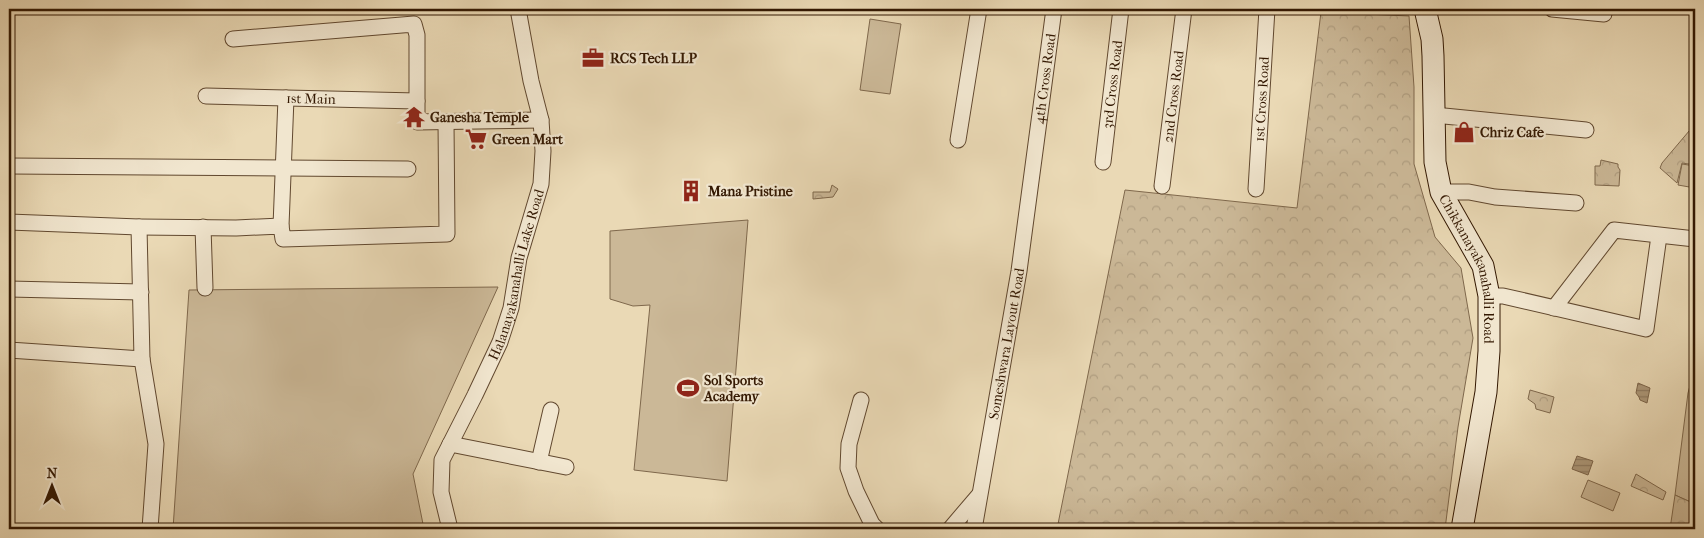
<svg xmlns="http://www.w3.org/2000/svg" width="1704" height="538" font-family="'IM FELL French Canon',serif">
  <style>
    .grass { fill: #cbb897; stroke: #7f684c }
    .forest { fill: url(#forest-crowns); stroke: #7f684c }
    .water { fill: url(#water-rules); stroke: #7c6449 }
    .lines { fill: none; stroke-linecap: round; stroke-linejoin: round }
    .street-casing { stroke: #61482f; stroke-width: 17 }
    .secondary-casing { stroke: #331802; stroke-width: 23 }
    .street { stroke: #f1e6cf; stroke-width: 15 }
    .secondary { stroke: #f1e6cf; stroke-width: 21 }
    .labels { text-anchor: middle; stroke-width: 4.5; stroke-linejoin: round; paint-order: stroke }
    .poi-label { font-size: 14px; font-weight: bold; fill: #331802; stroke: #f1e6cf; text-anchor: start }
    .street-label { font-size: 14px; fill: #331802; stroke: #f1e6cf }
  </style>
  <defs>
    <pattern id="forest-crowns" width="20" height="18" patternUnits="userSpaceOnUse" patternTransform="scale(1.25)"><rect width="20" height="18" fill="#cbb897"/><path d="M2 6a3 3 0 1 1 6 0M12 15a3 3 0 1 1 6 0" fill="none" stroke="#af9d80"/></pattern>
    <pattern id="water-rules" width="6" height="5" patternUnits="userSpaceOnUse" patternTransform="scale(1.25)"><rect width="6" height="5" fill="#ac9778"/><path d="M0 2.5h6" fill="none" stroke="#8d7a60"/></pattern>
  </defs>
  <rect width="100%" height="100%" fill="#ead9b5"/>
  <filter id="stains"><feTurbulence type="fractalNoise" baseFrequency=".004" numOctaves="4"/><feColorMatrix values="0 0 0 0 .2 0 0 0 0 .09 0 0 0 0 .02 0 0 0 .5 -.17"/></filter>
  <radialGradient id="worn" r=".72"><stop offset=".6" stop-color="#630" stop-opacity="0"/><stop offset="1" stop-color="#630" stop-opacity=".3"/></radialGradient>
  <path class="grass" d="M870 19 901 24 890 94 860 90Z
    M1682 164 1695 166V188L1678 185Z
    M748 220 727 481 634 470 650 305 633 306 610 299V231Z
    M498 287 413 474 424 529H173L189 290Z
    M1695 367V504L1675 495 1688 393Z
    M1588 480 1620 493 1613 511 1581 497Z"/>
  <path class="forest" d="M1321 12 1409 16 1414 87V164L1435 237 1461 268 1473 338 1458 427 1445 529H1057L1125 190 1297 208Z
    M1695 124V165L1682 163 1677 183 1660 168 1662 163Z
    M1601 160 1618 164V167L1620 170 1619 186 1595 185V166H1600Z
    M832 185 838 189 833 197 813 199V192H830Z
    M1530 390 1554 397 1550 413 1536 409 1535 404 1528 399Z
    M1636 474 1666 492 1663 500 1631 486Z
    M1675 495 1695 504V529H1670Z"/>
  <path class="water" d="M1638 383 1650 388 1647 403 1640 400 1639 397 1636 393Z
    M1577 456 1593 461 1588 475 1572 469Z"/>
  <g class="lines">
    <g class="street-casing">
      <g id="street">
        <path d="M1552 9 1604 14"/>
        <path d="M233 39 414 24 417 35V122L541 120"/>
        <path id="s1" d="M206 96 417 101"/>
        <path d="M1434 115 1586 130"/>
        <path d="M958 140 979 9"/>
        <path id="s2" d="M1103 162 1121 9"/>
        <path d="M9 166 408 169"/>
        <path id="s3" d="M1162 186 1184 9"/>
        <path id="s4" d="M1256 189 1267 9"/>
        <path d="M1441 192H1469L1495 197 1576 203"/>
        <path d="M9 222 139 227 142 359 9 350"/>
        <path d="M281 226 286 98"/>
        <path d="M139 227 236 228 281 226 283 239 447 234 446 122"/>
        <path d="M203 227 205 288"/>
        <path d="M9 289 141 292"/>
        <path d="M1489 296H1503L1646 329 1659 236"/>
        <path d="M1554 308 1614 230 1695 239"/>
        <path d="M142 359 156 444 150 529"/>
        <path d="M861 400 849 444 848 468 856 491 872 524 877 529"/>
        <path d="M450 444 566 467"/>
        <path d="M539 462 551 410"/>
        <path id="s5" d="M450 529 441 492 442 460 475 395 500 342 511 308 519 258 541 184 543 151 541 120 531 81 518 9"/>
        <path d="M950 529 979 495"/>
        <path id="s6" d="M974 529 1019 271 1054 9"/>
      </g>
    </g>
    <g class="secondary-casing">
      <g id="secondary">
        <path id="s7" d="M1425 9 1432 39 1433 56 1435 162 1441 192 1483 266 1489 296V351L1486 392 1462 529"/>
      </g>
    </g>
    <use href="#street" class="street"/>
    <use href="#secondary" class="secondary"/>
  </g>
  <defs>
    <g id="office-bare" transform="scale(1.725)"><path d="M-6-3h4V-5.5h4V-3h4V5H-6ZM-1-4.5V-3h2v-1.5ZM-6 0V1H6V0Z" fill="#8f2418" stroke="#f1e6cf" stroke-width="2.5" paint-order="stroke"/></g>
    <g id="temple-bare" transform="scale(1.725)"><path d="M0-6L5-2H3V0L6.5 2.5H4V6H1.5V3h-3V6H-4V2.5H-6.5L-3 0V-2H-5Z" fill="#8f2418" stroke="#f1e6cf" stroke-width="2.5" paint-order="stroke"/></g>
    <g id="shop-bare" transform="scale(1.725)"><path d="M-5-2.5h2.3a2.7 3.5 0 0 1 5.4 0H5L5.5 6h-11ZM-1.5-2.5h3a1.5 2.3 0 0 0-3 0Z" fill="#8f2418" stroke="#f1e6cf" stroke-width="2.5" paint-order="stroke"/></g>
    <g id="supermarket-bare" transform="scale(1.725)"><path d="M-6-5.5h2.5l.6 2H6L4.5 2H-2.5L-4.4-4H-6ZM-1.5 3.2a1.3 1.3 0 1 0 .1 0ZM3 3.2a1.3 1.3 0 1 0 .1 0Z" fill="#8f2418" stroke="#f1e6cf" stroke-width="2.5" paint-order="stroke"/></g>
    <g id="building-bare" transform="scale(1.725)"><path d="M-4-6H4V6H1V3H-1V6H-4ZM-2.5-4.3h1.7v1.8h-1.7ZM.8-4.3h1.7v1.8H.8ZM-2.5-1h1.7V.8h-1.7ZM.8-1h1.7V.8H.8Z" fill="#8f2418" stroke="#f1e6cf" stroke-width="2.5" paint-order="stroke"/></g>
    <g id="stadium-bare" transform="scale(1.725)"><path d="M0-5a6.5 5 0 1 0 0 10a6.5 5 0 1 0 0-10ZM-3.5-1.8h7v3.6h-7Z" fill="#8f2418" stroke="#f1e6cf" stroke-width="2.5" paint-order="stroke"/></g>
  </defs>
  <g fill-rule="evenodd">
    <use href="#office-bare" x="593" y="58"/>
    <use href="#temple-bare" x="414" y="117"/>
    <use href="#shop-bare" x="1464" y="132"/>
    <use href="#supermarket-bare" x="476" y="139"/>
    <use href="#building-bare" x="691" y="191"/>
    <use href="#stadium-bare" x="688" y="388"/>
  </g>
  <g class="labels">
    <g class="poi-label">
      <text x="610" y="63">RCS Tech LLP</text>
      <text x="430" y="122">Ganesha Temple</text>
      <text x="1480" y="137">Chriz Cafe</text>
      <text x="492" y="144">Green Mart</text>
      <text x="708" y="196">Mana Pristine</text>
      <text x="704" y="385">Sol Sports<tspan x="704" dy="16">Academy</tspan></text>
    </g>
    <g class="street-label">
      <text dy="5" stroke="none"><textPath href="#s6" startOffset="456">4th Cross Road</textPath></text>
      <text dy="5" stroke="none"><textPath href="#s2" startOffset="78">3rd Cross Road</textPath></text>
      <text dy="5" stroke="none"><textPath href="#s3" startOffset="90">2nd Cross Road</textPath></text>
      <text dy="5" stroke="none"><textPath href="#s1" startOffset="105">1st Main</textPath></text>
      <text dy="5" stroke="none"><textPath href="#s4" startOffset="90">1st Cross Road</textPath></text>
      <text dy="5" stroke="none"><textPath href="#s7" startOffset="268">Chikkanayakanahalli Road</textPath></text>
      <text dy="5" stroke="none"><textPath href="#s5" startOffset="271">Halanayakanahalli Lake Road</textPath></text>
      <text dy="5" stroke="none"><textPath href="#s6" startOffset="188">Someshwara Layout Road</textPath></text>
    </g>
  </g>
  <rect width="1704" height="538" fill="none" stroke="#ead9b5" stroke-width="30"/>
  <rect x="10" y="10" width="1684" height="518" fill="none" stroke="#331802" stroke-width="2.5"/>
  <rect x="15" y="15" width="1674" height="508" fill="none" stroke="#331802"/>
  <g transform="translate(52 486)" stroke="#f1e6cf" stroke-width="4" paint-order="stroke">
  <path d="M0-4L9 19L0 12L-9 19Z" fill="#331802"/>
  <text y="-8" font-size="14" font-weight="bold" text-anchor="middle" fill="#331802">N</text>
  </g>
  <rect width="100%" height="100%" filter="url(#stains)"/>
  <rect width="100%" height="100%" fill="url(#worn)"/>
</svg>
